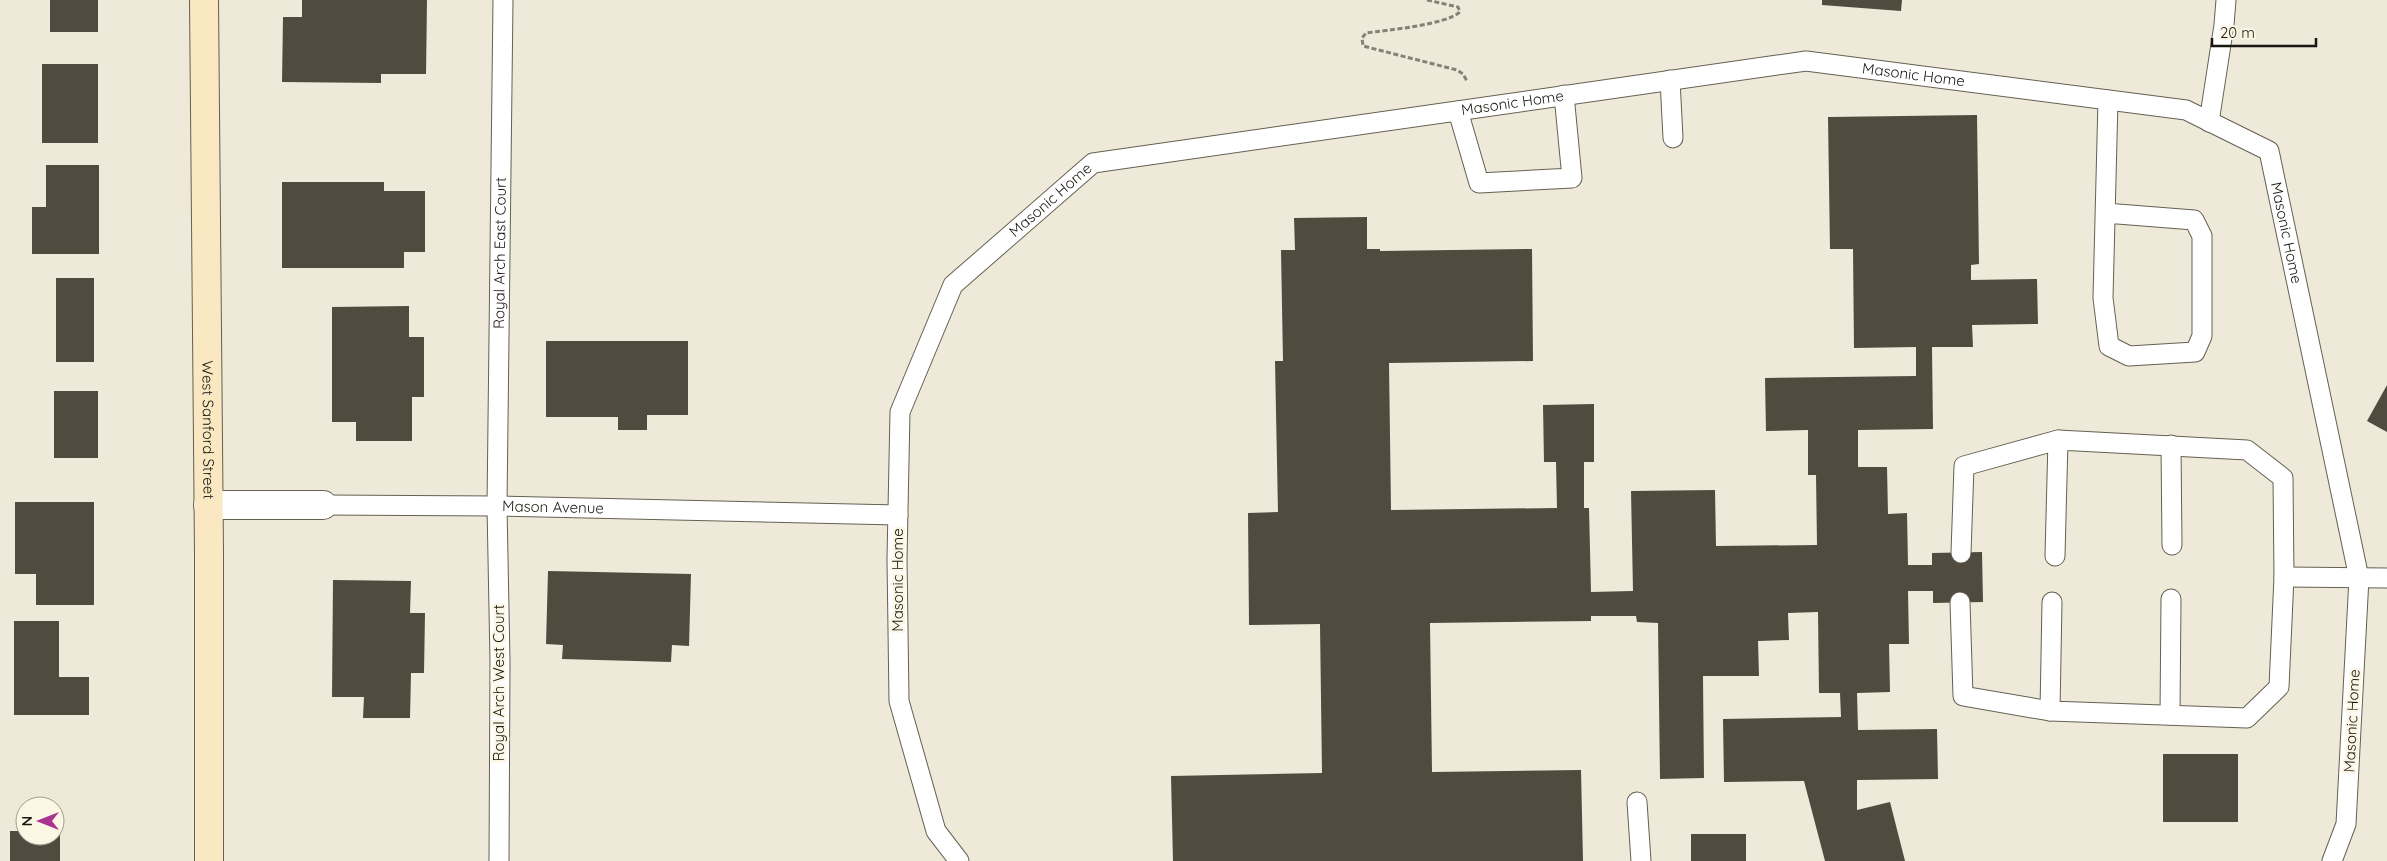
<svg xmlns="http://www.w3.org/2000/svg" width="2387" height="861" font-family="Quicksand,sans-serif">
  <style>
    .building { fill: #504b3e }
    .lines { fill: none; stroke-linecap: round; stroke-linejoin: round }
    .lane-casing { stroke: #656052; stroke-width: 21 }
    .street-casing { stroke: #656052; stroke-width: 30 }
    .secondary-casing { stroke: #656052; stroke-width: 30 }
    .path { stroke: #848175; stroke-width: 3; stroke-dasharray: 5 2.5; stroke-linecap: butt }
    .lane { stroke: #fff; stroke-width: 19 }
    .street { stroke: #fff; stroke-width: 28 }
    .secondary { stroke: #fae8c2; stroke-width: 28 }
    .labels { text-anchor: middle; stroke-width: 5; stroke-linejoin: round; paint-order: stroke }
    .street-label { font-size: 15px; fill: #191711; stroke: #fcf6e5 }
  </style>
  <rect width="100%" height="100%" fill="#eee9d8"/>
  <path class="building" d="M50 0H98V32H50Z
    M302 0H427L426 74H381V83L282 82 283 17H302Z
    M1822 0H1902L1901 11 1822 5Z
    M42 64H98V143H42Z
    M1977 115 1979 264 1971 265V280L2037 279 2038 324 1972 325 1973 347H1932L1933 429 1858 430V467H1887L1888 514 1907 513 1908 565H1932V553L1982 552 1983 602 1933 603V591H1908L1909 644H1889L1890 692 1857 693 1858 730 1937 729 1938 779 1857 780V810L1890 802 1905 861H1825L1804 781 1724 782 1723 719 1841 717 1840 693H1819L1818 612 1788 613 1789 640 1758 641 1759 676H1703L1704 778 1660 779 1658 623 1637 622 1636 616H1591V621L1430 623 1432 772 1581 770 1583 861H1173L1171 776 1322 773 1320 624 1249 625 1248 513 1278 512 1275 361H1283L1281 250H1295L1294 218 1367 217V249H1380V251L1532 249 1533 361 1389 363 1391 510 1557 508 1556 462H1544L1543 405 1594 404V462H1584V508H1589L1591 592 1633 591 1631 491 1715 490 1716 546 1817 545 1816 475H1808V430L1766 431 1765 378 1916 376V347L1854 348 1853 249H1830L1828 117Z
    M46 165H99V254H32V207H46Z
    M282 182H384V191H425V252H404V268H282Z
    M56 278H94V362H56Z
    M409 306V337H424V397H412V441H356V422H332V307Z
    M546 341H688V415H647V430H618V417H546Z
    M2387 385V432L2367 421Z
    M54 391H98V458H54Z
    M15 502H94V605H36V574H15Z
    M548 571 691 574 689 646 672 645 671 662 562 659 563 645 546 644Z
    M333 580 411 581 410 613H425L424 673H411L410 718H363L364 697H332Z
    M14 621H59V677H89V715H14Z
    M2163 754H2238V822H2163Z
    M10 831H25V836H55V831H60V861H10Z
    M1691 834H1746V861H1691Z"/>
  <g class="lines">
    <g class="lane-casing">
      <g id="lane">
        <path d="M1670 80 1673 138"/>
        <path d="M1458 111 1479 183 1572 178 1564 95"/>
        <path d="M2209 122 2224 25 2226 0"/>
        <path d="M2105 213 2194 220 2202 236V336L2195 352 2129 356 2109 346 2103 298 2108 100"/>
        <path d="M2171 445 2172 545"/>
        <path id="s1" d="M323 505 497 506 898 515"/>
        <path d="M1961 553 1964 466 2058 440"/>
        <path d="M2284 577 2387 578"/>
        <path d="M1960 602 1963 696 2050 711"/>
        <path d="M2052 602 2050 711 2247 718 2279 687 2284 577 2283 478 2247 450 2058 440 2055 556"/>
        <path d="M2170 715 2171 599"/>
        <path d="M1637 802 1641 861"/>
        <path id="s2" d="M499 861 500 661 497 506 503 0"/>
        <path id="s3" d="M959 861 936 831 899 701 897 559 900 412 953 285 1093 163 1806 61 2186 110 2269 151 2359 578 2346 824 2332 861"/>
      </g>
    </g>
    <g class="street-casing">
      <path id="street" d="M208 505H323"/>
    </g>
    <g class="secondary-casing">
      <g id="secondary">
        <path id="s4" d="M204 0 209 553V861"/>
      </g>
    </g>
    <path class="path" d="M1427 0 1458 7 1460 12C1445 25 1387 30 1366 33L1362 38 1363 46 1457 70 1463 74 1467 81"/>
    <use href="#lane" class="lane"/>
    <use href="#street" class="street"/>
    <use href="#secondary" class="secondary"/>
  </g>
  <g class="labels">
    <g class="street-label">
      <text dy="5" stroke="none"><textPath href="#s3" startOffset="1614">Masonic Home</textPath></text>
      <text dy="5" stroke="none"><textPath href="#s3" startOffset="1209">Masonic Home</textPath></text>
      <text dy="5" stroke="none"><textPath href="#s3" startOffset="729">Masonic Home</textPath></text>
      <text dy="5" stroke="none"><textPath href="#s3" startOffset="2065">Masonic Home</textPath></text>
      <text dy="5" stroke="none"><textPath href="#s2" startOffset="608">Royal Arch East Court</textPath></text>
      <text dy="5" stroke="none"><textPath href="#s4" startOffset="430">West Sanford Street</textPath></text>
      <text dy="5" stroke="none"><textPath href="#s1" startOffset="230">Mason Avenue</textPath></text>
      <text transform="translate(898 580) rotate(-90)" y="5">Masonic Home</text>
      <text transform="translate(499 683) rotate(-90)" y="5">Royal Arch West Court</text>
      <text transform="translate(2352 721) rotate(-87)" y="5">Masonic Home</text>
    </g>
  </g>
  <g transform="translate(40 821) rotate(270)"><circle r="24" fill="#fcf6e5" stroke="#a19d90"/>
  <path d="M0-4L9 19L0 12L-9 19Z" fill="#a8348d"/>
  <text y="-8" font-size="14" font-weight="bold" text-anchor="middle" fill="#191711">N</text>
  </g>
  <path d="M2212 38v8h104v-8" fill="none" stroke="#191711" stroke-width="2.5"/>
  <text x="2220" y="38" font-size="15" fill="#191711" stroke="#fcf6e5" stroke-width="4" paint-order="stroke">20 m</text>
</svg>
